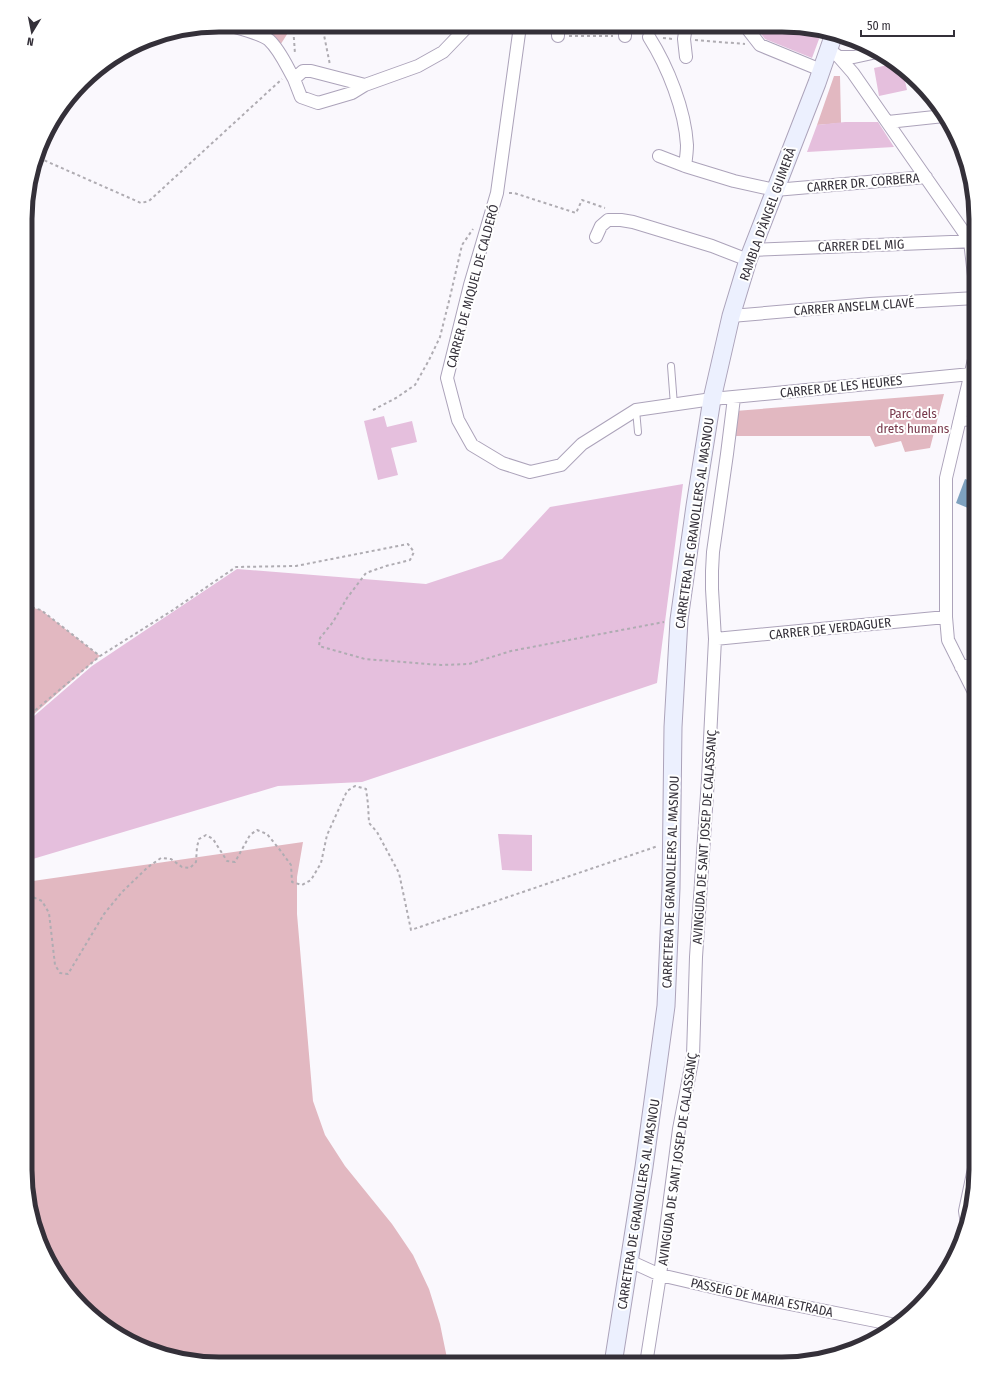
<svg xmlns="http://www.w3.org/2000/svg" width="1001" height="1389" font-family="'Fira Sans Condensed',sans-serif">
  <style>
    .green { fill: #e2b8c1 }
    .water { fill: #7ea1bf }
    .building { fill: #e5bfdd }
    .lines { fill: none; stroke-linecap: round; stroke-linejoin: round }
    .service-casing { stroke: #aca3ba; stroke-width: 8 }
    .pedestrian-casing { stroke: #aca3ba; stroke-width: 11 }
    .minor-casing { stroke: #aca3ba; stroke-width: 14 }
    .secondary-casing { stroke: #aca3ba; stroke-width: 19 }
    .path { stroke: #afacb2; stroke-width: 2; stroke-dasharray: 3 3; stroke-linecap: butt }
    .service { stroke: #fff; stroke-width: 6 }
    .pedestrian { stroke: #fff; stroke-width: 9 }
    .minor { stroke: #fff; stroke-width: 12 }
    .secondary { stroke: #ecf0fe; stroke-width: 17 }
    .labels { text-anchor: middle; stroke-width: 4; stroke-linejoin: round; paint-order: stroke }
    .street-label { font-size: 13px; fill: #343039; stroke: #fff }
    .park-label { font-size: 13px; fill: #78394b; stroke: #fff }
    .rim { fill: none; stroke: #343039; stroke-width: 5 }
  </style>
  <rect width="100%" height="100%" fill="#faf8fd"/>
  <path class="green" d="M222 25H293L277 50Z
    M834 76H840L841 123 817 125Z
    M944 394 930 448 905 452 901 441 875 447 870 436H732L735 411Z
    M26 606 41 610 100 656 26 721Z
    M303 842 297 877V914L313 1101 325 1135 345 1166 392 1224 413 1255 429 1289 440 1324 448 1363 194 1362 145 1349 111 1331 73 1298 45 1255 25 1170 26 882Z"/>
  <path class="water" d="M965 479 976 483 968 508 956 503Z"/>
  <path class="building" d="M757 27H807L822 31 812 58 765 39 757 28Z
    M897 63 916 80 905 81 907 90 879 96 874 68Z
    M845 122H878L894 147 807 152 817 125Z
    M384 416 387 427 412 421 417 442 391 448 398 475 378 480 364 421Z
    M683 484 657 683 362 782 278 786 26 861V723L92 666 237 569 426 584 502 559 550 507Z
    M498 834 532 835V871L502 870Z"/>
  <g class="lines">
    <g class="service-casing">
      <path id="service" d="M671 366 674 405
        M636 410 638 432"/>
    </g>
    <g class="pedestrian-casing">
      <path id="pedestrian" d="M958 422 976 420"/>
    </g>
    <g class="minor-casing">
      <path id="minor" d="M228 25C238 28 262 34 269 40 280 50 287 67 294 79
        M520 26 497 193 470 285 447 378 458 420 472 445 502 463 530 472 561 465 582 444 636 410 712 399 971 374 976 372
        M558 26V36
        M625 26V36
        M746 27 760 45 821 70
        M649 37C668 67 685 110 687 145 687 152 686 159 685 166L734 181 775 190 926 177
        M828 49 839 57 853 73 970 241 976 293
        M686 57 684 39 686 26
        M839 57H854L877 52
        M365 85 311 71H303L294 79 301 97 318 103 352 93 365 85 418 66 443 52 468 26
        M888 122 944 116
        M659 156 685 166
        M596 237 601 226 608 220H621L633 222 712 246 748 260
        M752 250 976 241
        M731 316 870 304 976 298
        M715 639 946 617
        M961 667 976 664
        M976 696 948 640 946 617V478L976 351
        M967 1224 965 1211 976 1159
        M629 1263 636 1264 660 1275 755 1297 896 1325
        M646 1364 660 1275 679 1129 693 1056 696 957 708 779 715 639 712 589V571L713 552 727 454 734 398"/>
    </g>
    <g class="secondary-casing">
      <path id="secondary" d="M613 1364 644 1167 666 1006 671 888 673 727 679 620 695 506 712 399 731 316 748 260 817 83 834 34"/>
    </g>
    <path class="path" d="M293 25 295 54
      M327 25 324 35 330 65
      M569 36H613
      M663 38 673 39
      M695 40 745 44
      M39 158 141 203 149 201 282 79
      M509 193H514L576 213 582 200 605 208
      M373 410 396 398 415 385 429 360 440 337 450 297 462 245 473 229
      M26 606 41 610 100 656 173 610 236 567 296 566 408 544 414 552 410 560 386 566 366 573 347 598 333 622 320 638 319 646 365 659 441 665 469 664 511 651 664 622
      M26 718 100 656
      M25 900 28 895 42 901 49 913 55 965 60 973 68 974 104 914 122 892 148 867 161 858 171 859 182 867 190 868 196 862 197 847 199 839 206 835 213 839 227 861 235 862 250 835 257 830 267 834 280 850 291 865 292 882 302 885 311 880 321 863 327 835 347 791 355 786 366 789 368 804 369 823 377 832 399 873 411 930 658 846"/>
    <use href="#service" class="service"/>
    <use href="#pedestrian" class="pedestrian"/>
    <use href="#minor" class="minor"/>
    <use href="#secondary" class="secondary"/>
  </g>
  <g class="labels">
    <g class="street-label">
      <text transform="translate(863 182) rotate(-5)" y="5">CARRER DR. CORBERA</text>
      <text transform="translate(767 214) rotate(-70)" y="5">RAMBLA D'ÀNGEL GUIMERÀ</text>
      <text transform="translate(861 245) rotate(-2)" y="5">CARRER DEL MIG</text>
      <text transform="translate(472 286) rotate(-75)" y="5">CARRER DE MIQUEL DE CALDERÓ</text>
      <text transform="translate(854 306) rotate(-4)" y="5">CARRER ANSELM CLAVÉ</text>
      <text transform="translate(841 386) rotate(-6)" y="5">CARRER DE LES HEURES</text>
      <text transform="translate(694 523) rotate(-82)" y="5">CARRETERA DE GRANOLLERS AL MASNOU</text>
      <text transform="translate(830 628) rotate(-6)" y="5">CARRER DE VERDAGUER</text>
      <text transform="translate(704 837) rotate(-86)" y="5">AVINGUDA DE SANT JOSEP DE CALASSANÇ</text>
      <text transform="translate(670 882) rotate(-88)" y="5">CARRETERA DE GRANOLLERS AL MASNOU</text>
      <text transform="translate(677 1159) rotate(-82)" y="5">AVINGUDA DE SANT JOSEP DE CALASSANÇ</text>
      <text transform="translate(638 1204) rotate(-81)" y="5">CARRETERA DE GRANOLLERS AL MASNOU</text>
      <text transform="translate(762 1297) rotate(12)" y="5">PASSEIG DE MARIA ESTRADA</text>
    </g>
    <g class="park-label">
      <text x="913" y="418">Parc dels<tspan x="913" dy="15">drets humans</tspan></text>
    </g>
  </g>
  <path d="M0 0H1001V1389H0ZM219 32H782A187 187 0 0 1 969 219V1170A187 187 0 0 1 782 1357H219A187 187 0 0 1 32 1170V219A187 187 0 0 1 219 32Z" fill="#fff" fill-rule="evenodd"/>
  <path class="rim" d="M219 32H782A187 187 0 0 1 969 219V1170A187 187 0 0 1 782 1357H219A187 187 0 0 1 32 1170V219A187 187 0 0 1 219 32Z"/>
  <g transform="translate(32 32) rotate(190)" stroke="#ffffff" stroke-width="3" paint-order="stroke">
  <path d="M0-3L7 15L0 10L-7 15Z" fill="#343039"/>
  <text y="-6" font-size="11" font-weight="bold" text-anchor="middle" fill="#343039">N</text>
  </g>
  <path d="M861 30v6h93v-6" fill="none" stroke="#343039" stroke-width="2"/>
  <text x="867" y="30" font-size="12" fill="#343039" stroke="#ffffff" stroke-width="3" paint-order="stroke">50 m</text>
</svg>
